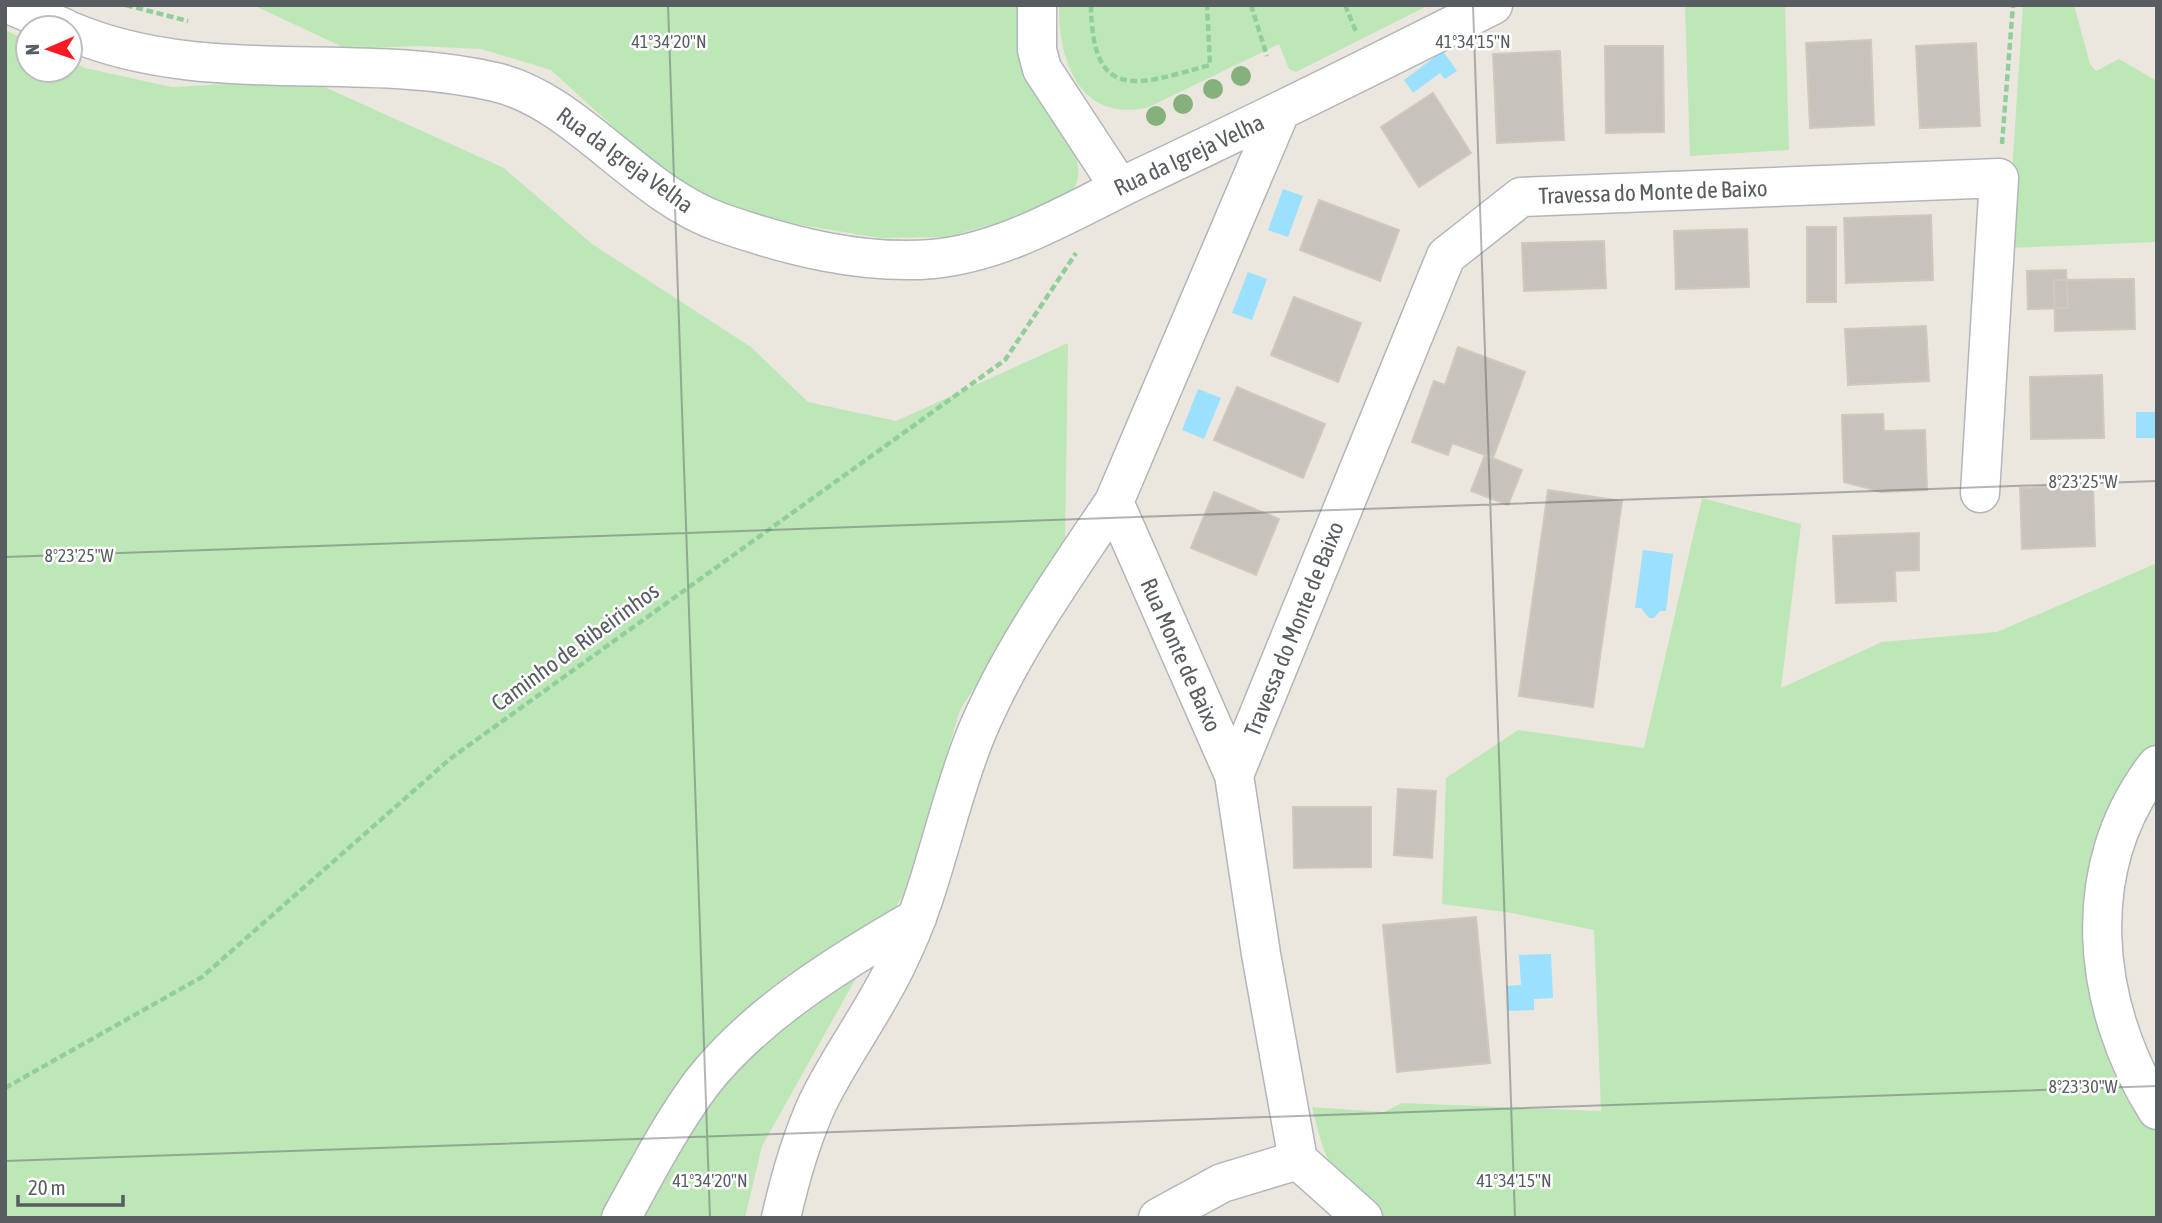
<svg xmlns="http://www.w3.org/2000/svg" width="2162" height="1223" font-family="'Asap Condensed',sans-serif">
  <style>
    .green { fill: #bde7b7 }
    .water { fill: #9be0ff }
    .building { fill: #c7c2bb; stroke: #d1c8bc; stroke-width: 2 }
    .lines { fill: none; stroke-linecap: round; stroke-linejoin: round }
    .minor-casing { stroke: #b1b6bb; stroke-width: 41 }
    .path { stroke: #92ce9c; stroke-width: 4.5; stroke-dasharray: 7 3.5; stroke-linecap: butt }
    .minor { stroke: #fff; stroke-width: 38 }
    .tree { fill: #86b17d }
    .ticks { fill: none; stroke: #575d61; stroke-width: 2; stroke-opacity: 0.45 }
    .labels { text-anchor: middle; stroke-width: 5; stroke-linejoin: round; paint-order: stroke }
    .street-label { font-size: 23px; fill: #575d61; stroke: #fff }
    .ticks-label { font-size: 18px; text-anchor: middle; fill: #575d61; stroke: #fff; stroke-width: 5; stroke-linejoin: round; paint-order: stroke }
  </style>
  <rect width="100%" height="100%" fill="#ece7de"/>
  <path class="green" d="M253 5H1024C1037 41 1082 146 1078 178 1076 187 1073 190 1066 196L1001 222 947 237 880 238 789 223 721 206 667 176 551 70 481 49 418 46 347 49Z
    M1059 5H1429L1296 72 1289 69 1279 44 1149 107C1081 124 1058 62 1059 5Z
    M1685 5H1785L1789 150 1690 156Z
    M2023 5H2074L2090 64 2096 71 2119 59 2157 81V242L2007 248Z
    M5 30 28 41V70H70V61L85 68 172 87 309 80 504 168 592 244 751 347 808 402 896 421 1068 343 1065 545 960 710 906 889 762 1146 745 1218H5Z
    M1702 498 1801 524 1781 688 1882 642 1997 632 2157 563V747L2093 893 2157 1126V1218H1375C1332 1183 1325 1159 1312 1107L1384 1112 1402 1103 1601 1111 1594 930 1512 913 1442 904 1446 778 1518 730 1644 748Z"/>
  <path class="water" d="M1443 51 1457 71 1445 79 1440 73 1413 93 1404 80Z
    M1283 189 1303 196 1288 237 1268 230Z
    M1248 272 1267 279 1252 320 1232 313Z
    M1198 389 1221 398 1204 439 1182 430Z
    M2136 412H2157V438H2136Z
    M1643 550 1673 554 1666 611H1660L1654 618H1649L1641 608H1635Z
    M1551 954 1553 998 1534 999V1010L1508 1011 1507 986 1521 985 1519 955Z"/>
  <path class="building" d="M1871 40 1874 125 1810 128 1806 43Z
    M1976 43 1980 126 1920 128 1916 46Z
    M1605 46H1663L1664 132 1606 133Z
    M1560 51 1564 140 1497 143 1493 54Z
    M1433 93 1471 153 1419 187 1381 127Z
    M1319 200 1399 230 1380 281 1300 250Z
    M1931 215 1933 280 1846 283 1844 218Z
    M1807 227H1836V302H1807Z
    M1747 229 1749 287 1676 289 1674 231Z
    M1604 241 1606 288 1524 291 1522 243Z
    M2066 270 2068 308 2028 309 2027 271Z
    M2134 279 2135 329 2055 331 2054 280Z
    M1294 297 1361 323 1338 382 1271 355Z
    M1926 326 1929 381 1848 385 1845 329Z
    M1458 347 1525 372 1493 458 1452 443 1448 455 1412 442 1434 381 1445 385Z
    M2102 375 2104 438 2031 439 2030 377Z
    M1237 387 1325 424 1303 478 1214 440Z
    M1883 414 1884 431 1925 430 1927 490 1881 492 1844 482 1842 415Z
    M1485 455 1522 470 1508 505 1471 491Z
    M2093 485 2095 546 2022 549 2020 488Z
    M1548 490 1622 501 1593 707 1519 696Z
    M1214 492 1279 519 1256 575 1191 548Z
    M1919 533V570L1895 571 1896 601 1836 603 1833 536Z
    M1398 789 1436 791 1432 858 1394 855Z
    M1293 807H1371V867L1294 868Z
    M1476 917 1490 1063 1397 1072 1383 925Z"/>
  <g class="lines">
    <g class="minor-casing">
      <path id="minor" d="M11 5 64 28
        M1037 5V50L1042 69 1120 188
        M70 31C204 88 355 50 495 82 577 101 636 193 722 223 789 246 862 265 933 259 1007 252 1075 209 1140 178 1259 122 1376 64 1493 5
        M2157 765C2077 867 2091 1005 2157 1110
        M1234 775 1446 256 1521 197 1999 178 1980 493
        M1298 1160 1363 1218
        M621 1218C646 1173 670 1126 701 1084 754 1015 842 961 917 918
        M781 1218C790 1178 801 1139 818 1102 842 1053 876 1009 899 959 934 888 946 807 976 734 1010 652 1065 575 1114 502
        M1158 1218 1222 1183 1298 1160 1261 954 1234 775 1114 502 1280 112"/>
    </g>
    <path class="path" d="M126 5 188 21
      M1091 5C1092 104 1137 85 1210 65L1207 5
      M1251 5 1267 56
      M1345 5 1357 34
      M2002 144 2013 5
      M5 1088 202 977 451 758 1005 360 1076 253"/>
    <use href="#minor" class="minor"/>
  </g>
  <g class="tree">
    <circle cx="1241" cy="76" r="10"/>
    <circle cx="1213" cy="89" r="10"/>
    <circle cx="1183" cy="104" r="10"/>
    <circle cx="1156" cy="116" r="10"/>
  </g>
  <path class="ticks" d="M668 5 710 1218M1473 5 1515 1218M5 557 2157 481M5 1161 2157 1086"/>
  <g class="labels">
    <g class="street-label">
      <text transform="translate(1189 155) rotate(-25)" y="8">Rua da Igreja Velha</text>
      <text transform="translate(625 160) rotate(36)" y="8">Rua da Igreja Velha</text>
      <text transform="translate(1653 192) rotate(-2)" y="8">Travessa do Monte de Baixo</text>
      <text transform="translate(1294 629) rotate(-68)" y="8">Travessa do Monte de Baixo</text>
      <text transform="translate(575 647) rotate(-36)" y="8">Caminho de Ribeirinhos</text>
      <text transform="translate(1181 655) rotate(66)" y="8">Rua Monte de Baixo</text>
    </g>
  </g>
  <g class="ticks-label">
    <text x="669" y="48">41°34'20"N</text>
    <text x="1473" y="48">41°34'15"N</text>
    <text x="2083" y="488">8°23'25"W</text>
    <text x="79" y="562">8°23'25"W</text>
    <text x="2083" y="1093">8°23'30"W</text>
    <text x="710" y="1187">41°34'20"N</text>
    <text x="1514" y="1187">41°34'15"N</text>
  </g>
  <rect width="2162" height="1223" fill="none" stroke="#575d61" stroke-width="14"/>
  <g transform="translate(49 49) rotate(268)"><circle r="33" fill="#ffffff" stroke="#bcbec0" stroke-width="2"/>
  <path d="M0-5L12 26L0 18L-12 26Z" fill="#f81924"/>
  <text y="-10" font-size="19" font-weight="bold" text-anchor="middle" fill="#575d61">N</text>
  </g>
  <path d="M18 1195v10h105v-10" fill="none" stroke="#575d61" stroke-width="3.5"/>
  <text x="28" y="1195" font-size="21" fill="#575d61" stroke="#ffffff" stroke-width="5" paint-order="stroke">20 m</text>
</svg>
